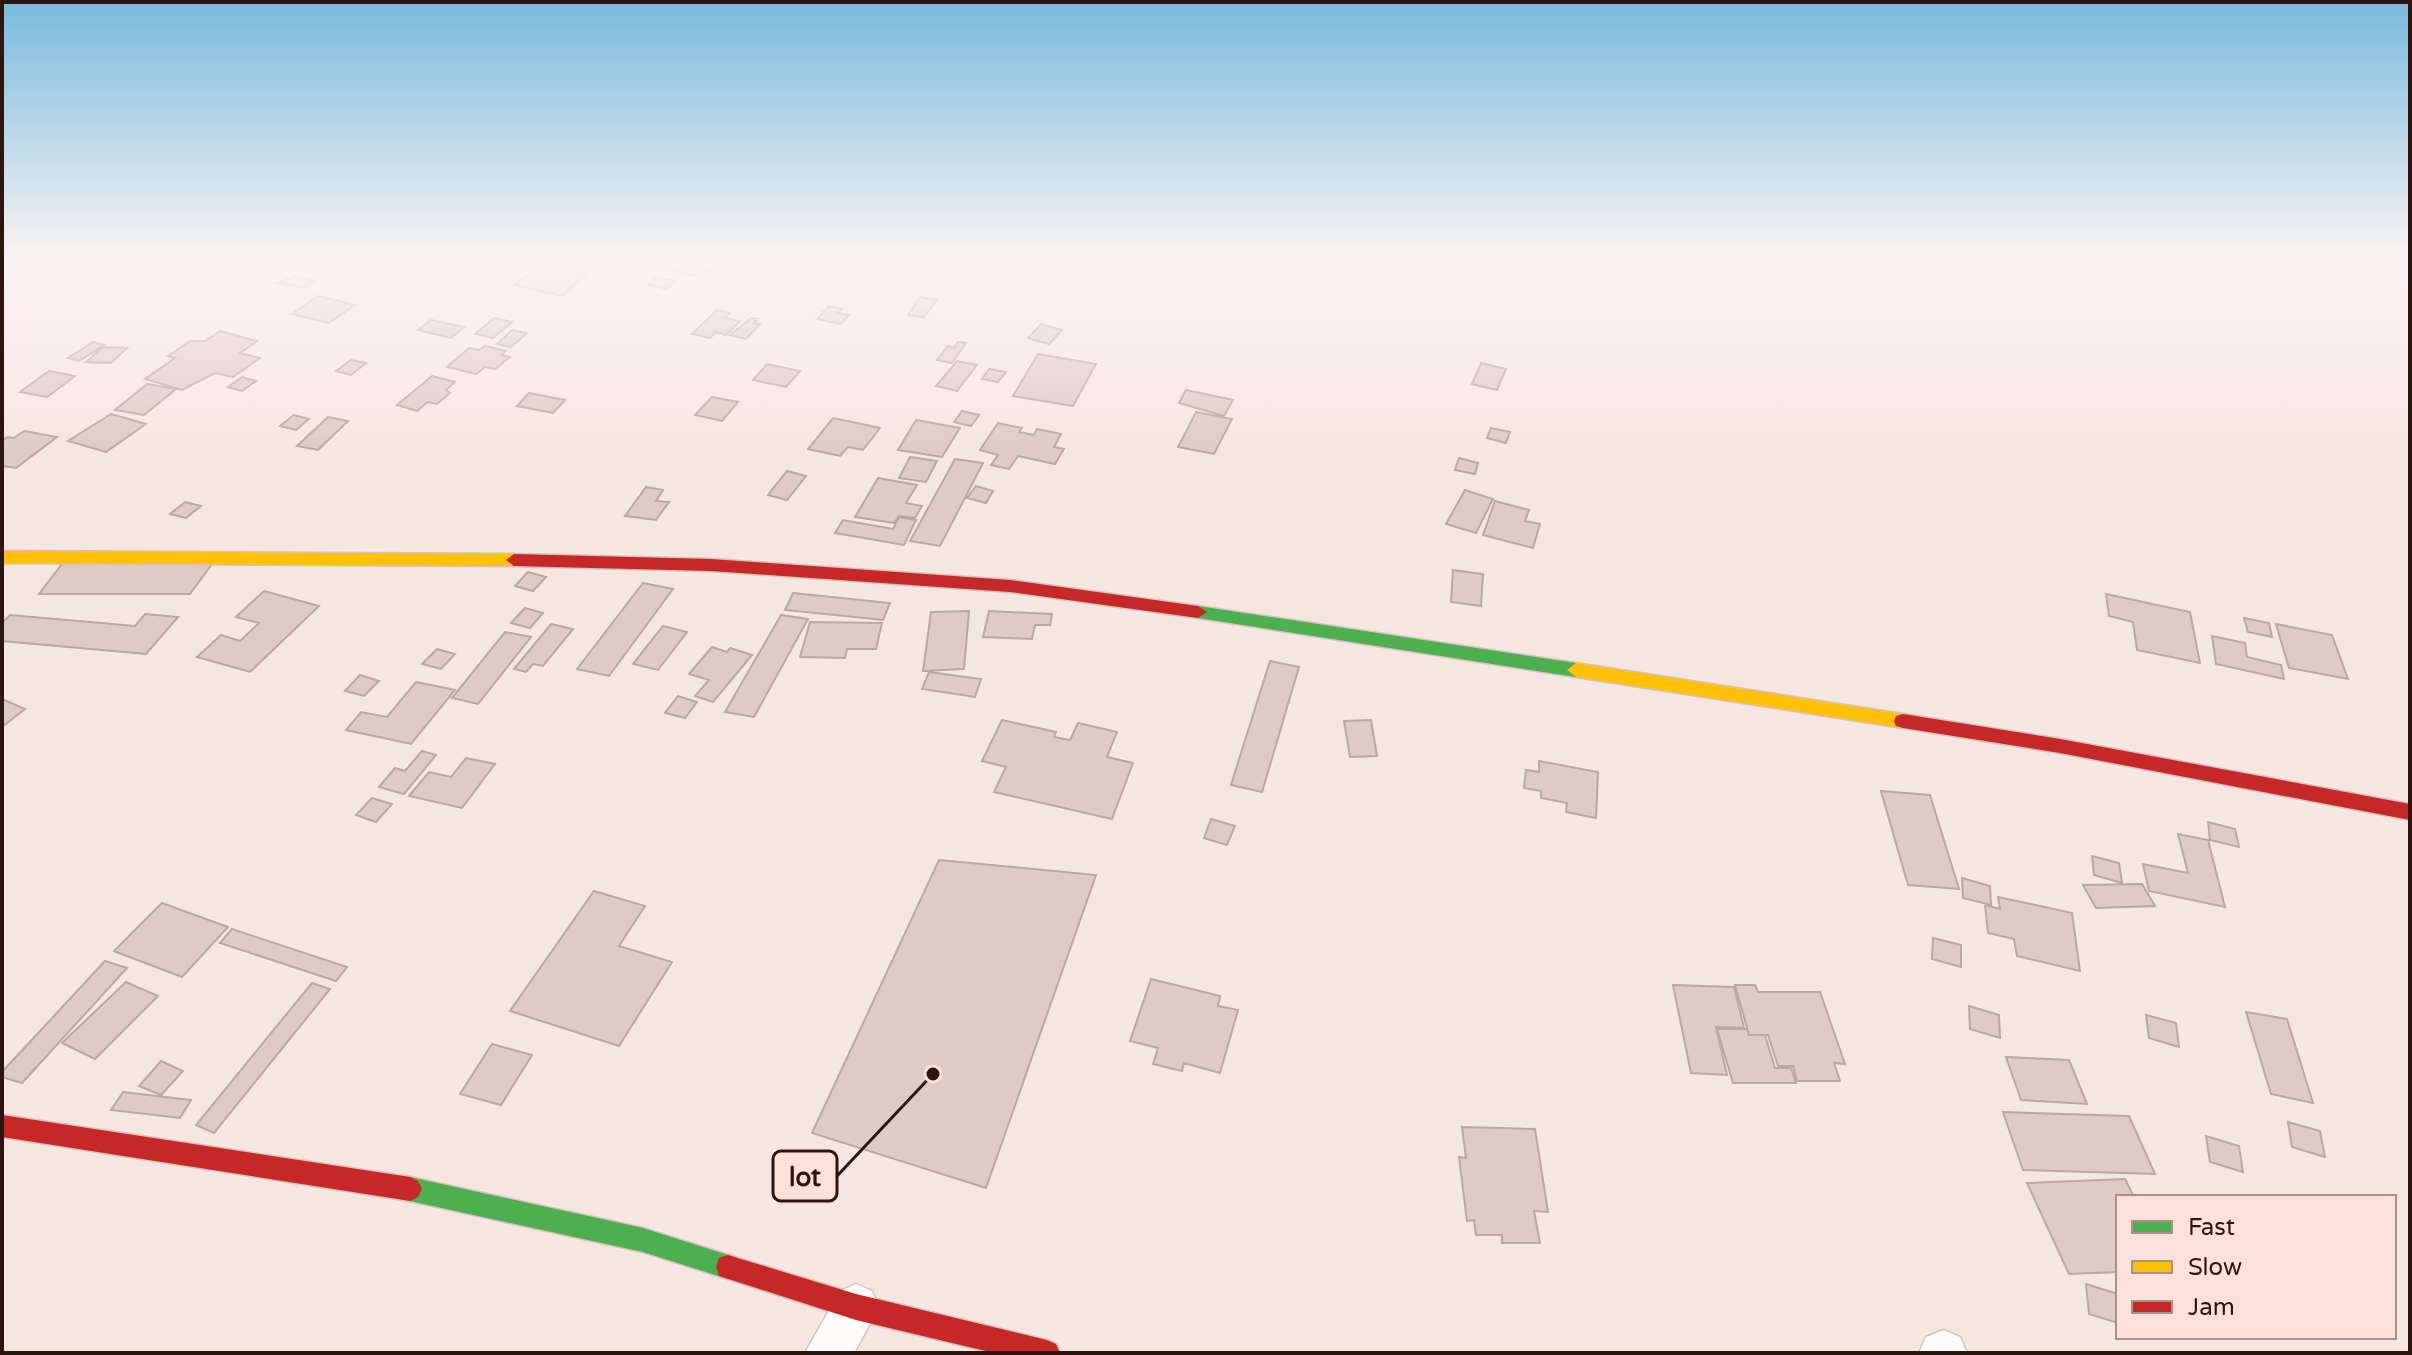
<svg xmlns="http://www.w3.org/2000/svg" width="2412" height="1355" font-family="'Varela Round',sans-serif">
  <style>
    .building { fill: #dfcac6; stroke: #bba7a3; stroke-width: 2 }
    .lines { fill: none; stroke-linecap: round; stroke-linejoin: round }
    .street-casing { stroke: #d7c2bd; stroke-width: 3 }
    .fast-casing { stroke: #d7c2bd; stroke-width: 3 }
    .slow-casing { stroke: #d7c2bd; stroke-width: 3 }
    .jam-casing { stroke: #d7c2bd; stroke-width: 3 }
    .street { fill: #fefbfb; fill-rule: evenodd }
    .fast { fill: #4caf50; fill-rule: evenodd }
    .slow { fill: #ffc107; fill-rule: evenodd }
    .jam { fill: #c62828; fill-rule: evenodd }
    .leader { fill: none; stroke: #2e1510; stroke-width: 3 }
    .callout-dot { fill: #2e1510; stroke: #fee0da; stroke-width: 3 }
    .callout { fill: #fee0da; stroke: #2e1510; stroke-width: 3 }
    .callout-label { font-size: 26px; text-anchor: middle; font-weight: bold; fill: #2e1510 }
  </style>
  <rect width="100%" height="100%" fill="#f6e6e2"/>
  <path class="building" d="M683 260H724L710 272 702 270 694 276 671 270Z
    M540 264 587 274 562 296 514 285Z
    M295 276 314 281 303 288 277 283Z
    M655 277 675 281 667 289 648 285Z
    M318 296 355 305 329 323 292 314Z
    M920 297 937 300 924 317 908 315Z
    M829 306 842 309 838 313 849 315 841 324 817 319Z
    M717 310 730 313 725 318 740 321 726 335 716 332 710 338 692 334Z
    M494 318 512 322 493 338 475 334Z
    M751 318 758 319 754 323 760 324 746 339 730 335Z
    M431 320 464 327 451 338 418 330Z
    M1041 324 1062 330 1049 344 1028 338Z
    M512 330 527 333 511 347 497 344Z
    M220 331 257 341 240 353 260 358 233 377 215 373 182 390 145 379 175 358 168 356 190 341H205Z
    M93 342 104 345 79 361 68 358Z
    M958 342 966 343 952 363 937 360 948 346 954 348Z
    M485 346 506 351 501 355 510 357 495 369 485 367 476 374 447 367 469 348 479 350Z
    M103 347 127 348 111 363 86 362Z
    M1038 354 1096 364 1073 406 1013 396Z
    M351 360 366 363 351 375 336 371Z
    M957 361 977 365 957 391 936 386Z
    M1481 363 1506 369 1497 390 1472 384Z
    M767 364 800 371 786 387 753 380Z
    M989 369 1006 372 998 382 982 379Z
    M49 371 75 376 47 397 20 392Z
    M432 376 455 382 446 390 450 393 437 404 428 402 417 411 397 405Z
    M242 377 256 381 242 391 228 387Z
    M147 384 176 389 144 415 115 410Z
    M1186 390 1233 400 1224 416 1179 403Z
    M529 393 565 400 553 413 517 406Z
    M712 397 738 402 722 421 695 415Z
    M962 411 979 415 971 426 954 422Z
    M1196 412 1232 419 1214 454 1178 447Z
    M111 414 146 424 106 452 68 441Z
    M294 415 309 419 296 430 280 426Z
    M328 417 348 421 318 450 297 446Z
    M833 418 880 428 863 450 848 447 840 456 808 449Z
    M916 420 960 428 942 457 898 450Z
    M998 423 1022 428 1019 432 1034 435 1037 429 1061 434 1054 447 1064 449 1055 464 1018 456 1009 469 991 465 998 455 980 450Z
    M1491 428 1510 432 1506 443 1487 438Z
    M24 431 57 437 16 468 2 466V441L7 437 14 438Z
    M910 457 937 461 926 482 899 478Z
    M1459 458 1478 463 1475 474 1455 470Z
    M955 459 983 463 940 546 910 541Z
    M787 471 806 476 787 500 768 495Z
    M878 478 917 485 906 503 922 506 915 518 899 516 894 523 855 517Z
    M976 486 993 491 986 503 967 498Z
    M646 487 663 490 656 501 669 502 656 520 625 516Z
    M1465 490 1493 499 1476 533 1446 524Z
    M1495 501 1529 510 1525 521 1540 524 1533 548 1483 535Z
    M185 502 201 506 186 518 170 514Z
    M899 517 916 520 904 545 835 533 843 520 893 529Z
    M62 564H212L190 594H39Z
    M1453 570 1483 574 1481 606 1451 602Z
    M528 572 546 577 533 591 515 586Z
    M643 583 673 589 609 676 577 669Z
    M264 591 319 606 250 672 197 657 221 635 240 641 259 623 236 617Z
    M793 593 890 603 883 620 785 610Z
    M2106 594 2190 612 2200 663 2137 650 2133 622 2109 616Z
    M525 608 543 613 530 628 511 623Z
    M969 611 964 669 923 671 931 612Z
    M989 611 1052 614 1050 625H1035L1032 639 983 637Z
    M145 614 178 617 146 654 2 641V623L10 615 135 626Z
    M781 615 808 619 754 717 725 712Z
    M2244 618 2269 623 2272 637 2248 632Z
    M810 622 882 623 876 649H847L845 658 800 657Z
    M551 624 573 629 543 666 533 664 526 672 514 669Z
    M2276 624 2332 635 2348 679 2289 668Z
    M663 626 687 632 658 670 633 664Z
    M505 632 531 637 478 704 452 698Z
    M2212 636 2245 643 2247 657 2281 665 2284 679 2216 664Z
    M712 647 727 652 730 648 752 655 713 702 695 696 709 680 689 674Z
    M437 649 455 654 441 669 422 664Z
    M1270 661 1299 667 1262 792 1231 785Z
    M929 672 981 679 975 697 922 689Z
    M360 675 379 681 364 696 345 691Z
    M416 682 455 690 411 744 346 730 361 712 387 717Z
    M678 696 697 702 685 718 665 713Z
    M2 699 25 709 2 727Z
    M1002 720 1056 732 1054 737 1070 740 1078 723 1117 732 1107 757 1133 763 1112 819 994 792 1006 767 982 761Z
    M1371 720 1377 756 1350 757 1344 721Z
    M422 751 436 755 404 794 379 787 395 768 405 771Z
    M466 758 495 764 462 808 409 796 429 772 451 777Z
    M1539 761 1598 772 1596 818 1566 812 1567 803 1541 798V791L1524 788 1526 770 1539 772Z
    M1881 791 1930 795 1959 889 1908 885Z
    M372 798 392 804 376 822 356 815Z
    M1211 819 1235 826 1227 845 1204 838Z
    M2208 822 2235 829 2239 847 2210 840Z
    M2178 834 2208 840 2225 907 2149 891 2143 864 2188 873Z
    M2092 856 2119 863 2122 883 2094 875Z
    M939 860 1096 875 986 1188 812 1133Z
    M1962 878 1990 886 1991 905 1963 898Z
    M2142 884 2155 906 2096 908 2083 885Z
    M594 891 645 906 619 946 672 962 619 1046 510 1011Z
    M1998 897 2072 913 2080 971 2017 956 2014 939 1988 933 1985 905 2000 909Z
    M162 903 228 927 182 977 114 951Z
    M232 929 347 967 336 981 220 943Z
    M1933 938 1961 945V967L1932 959Z
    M105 961 127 968 22 1083 2 1077V1072Z
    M1151 979 1220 996 1218 1006 1238 1010 1220 1073 1184 1063 1182 1071 1153 1064 1158 1048 1130 1041Z
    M126 982 158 996 95 1059 62 1043Z
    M312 983 330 989 214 1133 196 1125Z
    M1673 985 1734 987 1744 1028 1716 1027 1727 1075 1691 1073Z
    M1735 985H1755L1758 992H1820L1845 1064 1834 1063 1840 1081H1797L1793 1066H1778L1768 1035H1749Z
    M1969 1006 1999 1015 2000 1038 1970 1029Z
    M2246 1012 2287 1019 2313 1103 2271 1094Z
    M2146 1015 2176 1023 2179 1047 2149 1038Z
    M1717 1029H1747L1749 1035H1765L1775 1068H1791L1796 1083H1733Z
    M492 1044 532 1055 501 1105 460 1094Z
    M2006 1057 2069 1060 2087 1104 2021 1100Z
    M161 1061 183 1071 161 1095 139 1086Z
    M123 1092 191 1100 180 1118 111 1110Z
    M2003 1112 2129 1116 2155 1174 2023 1170Z
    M2288 1122 2320 1131 2325 1157 2292 1147Z
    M1462 1127 1535 1129 1548 1212 1534 1211 1540 1243H1502V1235H1476L1474 1220 1467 1221 1459 1157 1466 1158Z
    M2206 1136 2239 1146 2243 1172 2210 1162Z
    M2125 1179 2134 1197H2118V1272L2069 1274 2027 1183Z
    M2086 1284 2118 1294V1323L2089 1314Z"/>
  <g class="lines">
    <g class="street-casing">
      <path id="street" d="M856 1284 872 1291 879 1307 854 1353H805L840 1291Z
        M1944 1330 1960 1337 1967 1353H1919L1926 1337Z"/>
    </g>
    <g class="fast-casing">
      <path id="fast" d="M1198 606 1576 663 1585 670 1576 677 1198 618 1189 612Z
        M410 1177 643 1228 728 1255 737 1258 740 1267 737 1276 728 1279 643 1252 410 1201 402 1197 398 1189 402 1181Z"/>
    </g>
    <g class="slow-casing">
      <path id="slow" d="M2 551 514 554 522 560 514 566 2 563Z
        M1576 663 1903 714 1910 716 1912 721 1910 726 1903 728 1576 677 1567 670Z"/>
    </g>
    <g class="jam-casing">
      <path id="jam" d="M514 554 711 559 1010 580 1198 606 1207 612 1198 618 1010 592 711 571 514 566 506 560Z
        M1903 714 2060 739 2410 804V820L2060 753 1903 728 1896 726 1894 721 1896 716Z
        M2 1115 410 1177 418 1181 422 1189 418 1197 410 1201 2 1137Z
        M728 1255 856 1294 1047 1340 1056 1344 1060 1353H994L856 1320 719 1276 716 1267 719 1258Z"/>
    </g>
    <use href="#street" class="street"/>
    <use href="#fast" class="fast"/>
    <use href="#slow" class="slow"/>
    <use href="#jam" class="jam"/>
  </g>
  <linearGradient id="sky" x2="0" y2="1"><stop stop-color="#78bade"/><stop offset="0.58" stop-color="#fbf4f2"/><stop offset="1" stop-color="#fbf4f2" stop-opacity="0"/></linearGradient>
  <rect width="2412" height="450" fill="url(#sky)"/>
  <path class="leader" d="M933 1074L837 1176"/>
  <circle class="callout-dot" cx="933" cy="1074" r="8"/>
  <rect class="callout" x="773" y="1151" width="64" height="50" rx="8"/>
  <g class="callout-label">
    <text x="805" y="1186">lot</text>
  </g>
  <rect width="2412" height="1355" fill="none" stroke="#2e1510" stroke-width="8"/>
  <rect x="2116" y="1195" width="280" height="144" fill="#fee0da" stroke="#ab8f89" stroke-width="2"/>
  <rect x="2132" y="1221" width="40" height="12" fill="#4caf50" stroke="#ab8f89" stroke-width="2"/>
  <text x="2188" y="1235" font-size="24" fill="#2e1510">Fast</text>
  <rect x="2132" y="1261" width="40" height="12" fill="#ffc107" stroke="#ab8f89" stroke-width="2"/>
  <text x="2188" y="1275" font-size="24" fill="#2e1510">Slow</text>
  <rect x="2132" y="1301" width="40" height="12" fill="#c62828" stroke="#ab8f89" stroke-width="2"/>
  <text x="2188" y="1315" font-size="24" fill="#2e1510">Jam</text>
</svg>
